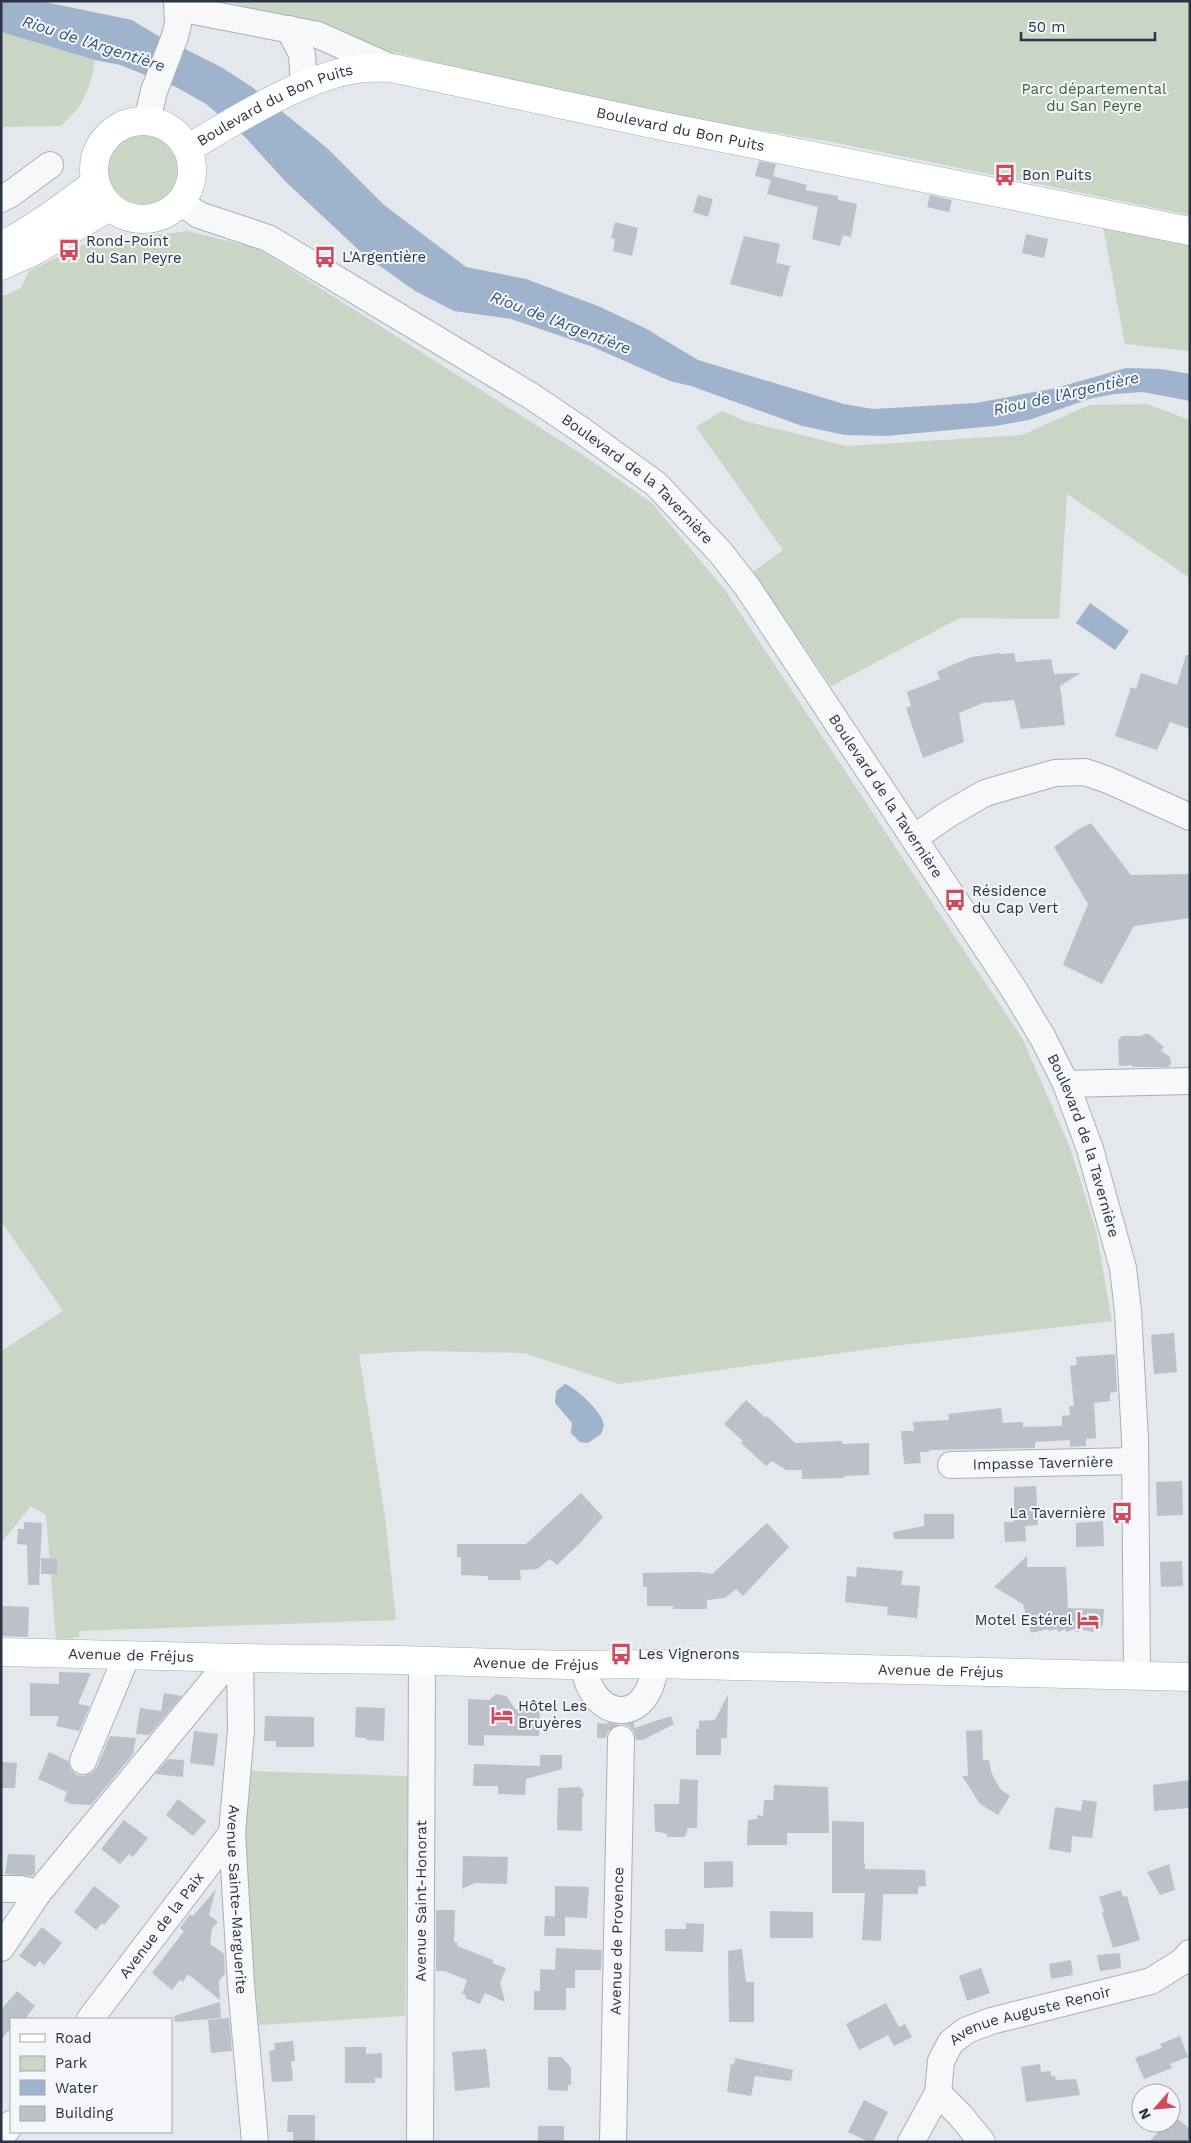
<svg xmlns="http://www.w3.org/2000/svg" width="1191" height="2143" font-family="'Work Sans',sans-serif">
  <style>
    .green { fill: #c9d6c5 }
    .water { fill: #9fb4cc }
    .building { fill: #bbc0ca }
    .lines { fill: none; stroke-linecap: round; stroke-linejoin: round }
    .minor-casing { stroke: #a9aeb7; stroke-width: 28 }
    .major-casing { stroke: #a3abb8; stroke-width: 29 }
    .minor { stroke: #f7f8fa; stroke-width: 26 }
    .major { stroke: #fff; stroke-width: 28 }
    .labels { text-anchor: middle; stroke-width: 4; stroke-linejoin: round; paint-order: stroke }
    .park-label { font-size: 15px; fill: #3f6138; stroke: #f4f6f9 }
    .street-label { font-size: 15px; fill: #2b3445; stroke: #f4f6f9 }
    .poi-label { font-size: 15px; fill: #2b3445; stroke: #f4f6f9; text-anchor: start }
    .water-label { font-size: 16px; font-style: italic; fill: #34527a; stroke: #f4f6f9 }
  </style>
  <rect width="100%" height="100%" fill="#e4e7ec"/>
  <path class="green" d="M227 1H1190V215L837 143 594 102 349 41Z
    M1 32 95 60C90 90 84 105 61 126L1 127Z
    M107 171a36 36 0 1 1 72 0a36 36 0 1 1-72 0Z
    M1103 227 1190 243V351L1125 344Z
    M187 231 257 248 580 453 652 503 725 590 1022 1038 1069 1145 1096 1230 1112 1321 885 1347 619 1384 524 1353 424 1351 359 1354 385 1516 396 1620 79 1631V1637L56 1640 46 1515 31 1506 1 1543V1351L63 1311 1 1221V295H7L21 288 29 271 83 245Z
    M1147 404 1190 420V578L1067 494 1059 619 960 618 831 686 753 572 783 550 696 427 722 411 745 421 847 446 1022 435 1089 405Z
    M245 1771 408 1776 405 2016 259 2025 245 1892Z"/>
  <path class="water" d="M1 1H40L132 20 155 34 221 67 252 87 327 148 384 205 466 267 526 279 598 306 645 328 698 360 844 404 873 409 976 403 1056 388 1126 368 1161 369 1190 374V401L1143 392 1114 394 1089 399 1029 420 995 426 886 436 845 435 802 426 691 386 670 381 593 347 511 319 454 311 415 291 363 254 286 182 245 137 206 104 176 87 120 65 95 60 1 32Z
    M1090 603 1129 631 1115 650 1076 623Z
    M565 1384C575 1387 601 1411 603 1422 605 1426 603 1429 601 1434L588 1443 580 1442 571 1433 572 1423 555 1403 556 1391Z"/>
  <path class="building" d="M759 161 776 164 773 176 807 185 805 190 838 196V200L857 204 851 237 843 235 840 246 812 239 818 207 767 194 771 180 755 176Z
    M698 195 713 199 708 217 693 212Z
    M930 195 952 200 949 212 927 207Z
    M615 222 638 228 632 256 613 251 615 239 611 238Z
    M1026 234 1048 239 1044 258 1022 253Z
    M744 236 780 244 776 263 790 266 782 297 730 284Z
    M1000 653V654L1014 653 1016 662 1051 659 1054 674 1080 673 1060 686 1065 725 1021 729 1014 700 983 703 959 713 964 742 923 758 906 708 911 706 907 692 940 679 937 672 952 665 972 657Z
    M1186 655H1190V729L1170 722 1157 750 1115 736 1131 687 1136 689 1141 673 1177 685Z
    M1091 823 1131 875 1190 874V918L1134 926 1102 984 1063 965 1088 904 1054 847 1079 829Z
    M1144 1034H1149L1164 1047 1161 1051 1170 1057 1171 1064 1168 1067H1133L1132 1065 1119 1066 1118 1040 1122 1036H1141Z
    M1174 1333 1177 1372 1154 1374 1151 1335Z
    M1115 1354 1117 1392 1110 1393V1401L1094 1403 1096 1438 1086 1439V1446L1070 1447V1440L1035 1442V1448L929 1450V1452H920L921 1463 904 1464 901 1431H914L913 1422 949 1420 948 1414 1001 1408 1003 1423 1023 1422V1427L1062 1426V1416L1070 1415 1069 1406H1074L1070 1366 1077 1365 1076 1357Z
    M746 1400 766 1418 767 1416 795 1443 842 1441V1444L869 1443V1475L844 1476V1478L802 1479V1470H786L772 1461 766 1466 741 1443 743 1441 724 1424Z
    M1182 1481 1183 1515 1157 1516 1156 1482Z
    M1036 1486 1038 1525 1025 1526 1026 1541 1005 1542 1004 1522H1014V1487Z
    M581 1493 603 1517 580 1543 557 1565 550 1559 537 1569 520 1570 521 1580H488V1576L461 1575V1557H457V1544H526Z
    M924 1514H954V1539H894L893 1532 924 1526Z
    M1103 1521 1104 1546 1076 1547V1523Z
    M24 1522 42 1523 39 1585H28L27 1545 17 1544 18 1529H24Z
    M767 1523 789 1547 743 1596 736 1589 725 1598 707 1600V1609H673V1606H647V1587H643V1573L699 1572 712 1574Z
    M1027 1556V1567H1066L1068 1608 1104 1609 1103 1624 1101 1628 1093 1632 1084 1630 1076 1632 1075 1629 1066 1632 1065 1629 1058 1632 1057 1629 1049 1631 1048 1629 1031 1633 1023 1604 994 1587Z
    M41 1558 57 1559V1574H41Z
    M1182 1561 1183 1586 1161 1587 1160 1562Z
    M857 1567 903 1571 901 1585 920 1586 917 1618 887 1615 888 1607 845 1602 847 1576 856 1577Z
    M1 1606 29 1607 28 1637 1 1636Z
    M59 1672 91 1673 78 1704 90 1706 79 1731 56 1726 59 1716H30V1683L59 1684Z
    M164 1693 182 1696 149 1735 136 1734 140 1708 161 1711Z
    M496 1694 506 1696 516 1710 525 1704 540 1705 539 1736 484 1735V1746L468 1745V1699L489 1700Z
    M728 1694 727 1738H721V1755H696V1729H699V1721L715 1720Z
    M356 1707 385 1708 384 1741 366 1740V1738L355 1737Z
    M265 1716 314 1717V1747H276V1741H264Z
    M671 1716 674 1724 643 1740H636L634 1731 629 1726 623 1724 634 1722V1728Z
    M608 1722 619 1725 608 1731 606 1738H597V1723L607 1724Z
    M982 1730 983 1760H989L991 1772 1000 1789 1010 1796 998 1815 980 1804 962 1776H968L966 1731Z
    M194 1731 218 1734 214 1766 190 1763Z
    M110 1736 136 1738 133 1754 91 1805 71 1804 64 1801 67 1792 38 1779 49 1752 68 1761 71 1770 77 1775 84 1776 92 1773 97 1767Z
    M540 1755H562V1769L526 1779 525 1795 498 1794V1786H473L474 1764 540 1766Z
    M168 1759 184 1760 183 1777 155 1774Z
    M1 1762 17 1763 15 1788H1Z
    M680 1779 698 1780 697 1828H688L685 1837H667V1834L655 1831 654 1804H679Z
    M1190 1780V1808L1154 1811 1153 1785Z
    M774 1785 828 1787 829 1833H787V1845H747L748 1820 757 1819V1815L763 1816 764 1800H773Z
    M579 1787 582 1789 584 1795 582 1799V1831L557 1830 558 1788Z
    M178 1799 206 1821 193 1836 166 1815Z
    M1083 1800 1097 1802 1092 1838 1072 1836 1071 1853 1049 1849 1055 1807 1081 1811Z
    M124 1820 148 1838 133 1857 129 1854 120 1864 101 1849Z
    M832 1821 864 1822V1864L865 1863V1869L925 1870 926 1886 918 1887V1894H883L881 1941 862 1940 865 1893H832Z
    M8 1854 35 1855V1874L32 1876 5 1874Z
    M463 1856 508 1857 507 1884 475 1883 462 1889Z
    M733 1861V1887L704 1888V1862Z
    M1169 1864 1175 1890 1160 1895 1147 1872Z
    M94 1886 120 1906 104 1925 102 1923 96 1930 74 1912Z
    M555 1886 589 1887 587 1918 565 1917V1936H544L545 1916 560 1917H555Z
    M216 1889 209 1915 218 1922 212 1928 210 1944 224 1954 225 1973 219 1981 220 2000 188 1974 183 1982 180 1980 172 1990 152 1973 184 1931 180 1928 190 1914 193 1916Z
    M1121 1890 1123 1897 1127 1896 1140 1940 1113 1948 1102 1913 1104 1912 1099 1897Z
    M436 1910H455L454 1942H457V1946L493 1960 492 1963 506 1968 500 1983 505 2002 485 1993 480 2004 465 1998 466 1995 462 1994 467 1980 444 1971H436Z
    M770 1911 813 1912V1938H770Z
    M686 1923 704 1924 703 1952 665 1951V1929H686Z
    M42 1927 62 1943 44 1965 39 1961 35 1967 19 1956Z
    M556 1948 602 1950 601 1970H575V1988H566V2010H534V1991H540V1969L555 1970Z
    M742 1949 746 1982H754V2022H729L728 1951Z
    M1120 1953 1121 1968 1100 1971 1097 1955Z
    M1071 1960 1073 1975 1051 1979 1049 1964Z
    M981 1968 990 1993 967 2001 959 1976Z
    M17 1991 35 2006 25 2019H11V2028L1 2040V2010Z
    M220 2002 221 2018 175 2022 174 2016Z
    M886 2003 899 2027 905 2024 912 2037 894 2046 888 2035 859 2050 846 2024Z
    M229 2018 232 2051 211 2053 208 2020Z
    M1180 2036 1188 2057 1170 2064 1172 2068 1144 2079 1135 2058 1162 2048 1160 2044Z
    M293 2041 295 2061H291L293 2081 272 2082 269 2051 275 2050 274 2043Z
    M345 2047H366V2054L382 2053V2078H375V2083H345Z
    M486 2049 490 2087 455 2091 452 2052Z
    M548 2057H562L571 2068V2085H568V2091L548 2090Z
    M735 2058 793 2070 791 2081 755 2076 751 2096 727 2092 731 2064 734 2065Z
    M1040 2064 1041 2072 1051 2071V2076H1055L1056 2080 1076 2079 1080 2095 1026 2102 1021 2067Z
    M864 2100 888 2112 873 2142H869L848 2132Z
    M288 2115H315V2142H293V2132H287Z
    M1173 2115 1190 2129V2137L1186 2142H1149L1166 2123H1171Z
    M538 2126H564V2142H538Z"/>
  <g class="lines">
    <g class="minor-casing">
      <g id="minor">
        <path d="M178 8 318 35 392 68"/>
        <path d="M289 29 302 54 304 85"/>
        <path d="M147 121 154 91 175 36 178 24 177 1"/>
        <path d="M1 199 12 193 50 165"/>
        <path id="s1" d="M180 202 199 215 268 238 531 396 580 429 656 484 721 553 748 588 1013 988 1043 1038 1066 1084 1090 1149 1123 1268 1128 1311 1135 1439 1137 1676"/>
        <path d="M914 838 947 815 985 793 1055 773 1085 772 1108 780 1190 817"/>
        <path d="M1066 1084 1190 1081"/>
        <path id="s2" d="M951 1465 1135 1461"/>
        <path id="s3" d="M240 1658 241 1730 232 1833 241 1985 255 2142"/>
        <path d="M584 1665C589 1719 649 1731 655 1664"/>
        <path d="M83 1761 127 1655"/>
        <path d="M1 1889H20L38 1893"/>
        <path d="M1 1948 38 1893 218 1675 240 1658"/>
        <path id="s4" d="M90 2019 232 1833"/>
        <path d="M938 2093 960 2115 982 2142"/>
        <path d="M1 2137 11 2124"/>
        <path id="s5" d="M420 2142 422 1661"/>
        <path id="s6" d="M613 2142 621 1739"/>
        <path id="s7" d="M911 2142 938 2093 941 2061 951 2042 967 2030 991 2021 1151 1981 1183 1961 1190 1953"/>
      </g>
    </g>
    <g class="major-casing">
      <g id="major">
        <circle cx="143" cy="170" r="49"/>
        <path id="s8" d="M187 149C234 121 303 77 357 69 368 67 380 68 392 68L657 125 1190 231"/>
        <path d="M1 246C35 228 65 206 95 183"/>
        <path d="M1 266 36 250 110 207"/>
        <path id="s9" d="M1 1652 240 1658 401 1660 568 1665 655 1664 1190 1677"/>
      </g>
    </g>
    <use href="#minor" class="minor"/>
    <use href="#major" class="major"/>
  </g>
  <defs>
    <g id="bus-bare" transform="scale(1.725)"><path d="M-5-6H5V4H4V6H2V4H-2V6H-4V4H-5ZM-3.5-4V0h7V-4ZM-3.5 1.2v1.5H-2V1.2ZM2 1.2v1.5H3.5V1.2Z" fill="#d1495b" stroke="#f4f6f9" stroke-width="2.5" paint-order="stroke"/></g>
    <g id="hotel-bare" transform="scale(1.725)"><path d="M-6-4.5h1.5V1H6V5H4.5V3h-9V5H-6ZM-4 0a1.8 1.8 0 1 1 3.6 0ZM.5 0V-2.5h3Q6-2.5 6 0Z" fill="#d1495b" stroke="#f4f6f9" stroke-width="2.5" paint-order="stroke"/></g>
  </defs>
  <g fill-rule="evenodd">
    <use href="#bus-bare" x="1005" y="175"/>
    <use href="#bus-bare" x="69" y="250"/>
    <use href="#bus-bare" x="325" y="257"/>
    <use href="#bus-bare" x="955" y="900"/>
    <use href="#bus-bare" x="1122" y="1513"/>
    <use href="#hotel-bare" x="1088" y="1620"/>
    <use href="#bus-bare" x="621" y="1654"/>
    <use href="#hotel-bare" x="502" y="1715"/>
  </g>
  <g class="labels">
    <g class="park-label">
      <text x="1094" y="94">Parc départemental<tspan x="1094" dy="17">du San Peyre</tspan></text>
    </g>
    <g class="street-label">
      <text dy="5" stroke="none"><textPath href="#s8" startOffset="99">Boulevard du Bon Puits</textPath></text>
      <text dy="5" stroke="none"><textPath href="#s8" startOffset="519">Boulevard du Bon Puits</textPath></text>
      <text dy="5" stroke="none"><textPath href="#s1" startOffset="538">Boulevard de la Tavernière</textPath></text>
      <text dy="5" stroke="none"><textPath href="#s1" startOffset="944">Boulevard de la Tavernière</textPath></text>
      <text dy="5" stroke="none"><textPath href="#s1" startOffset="1348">Boulevard de la Tavernière</textPath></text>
      <text dy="5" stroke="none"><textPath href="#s2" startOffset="92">Impasse Tavernière</textPath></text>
      <text dy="5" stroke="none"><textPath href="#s9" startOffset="130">Avenue de Fréjus</textPath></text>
      <text dy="5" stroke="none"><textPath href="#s9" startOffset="535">Avenue de Fréjus</textPath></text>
      <text dy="5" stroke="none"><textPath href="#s9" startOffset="940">Avenue de Fréjus</textPath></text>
      <text dy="5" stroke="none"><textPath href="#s3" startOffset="242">Avenue Sainte-Marguerite</textPath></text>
      <text dy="5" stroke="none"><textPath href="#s5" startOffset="241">Avenue Saint-Honorat</textPath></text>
      <text dy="5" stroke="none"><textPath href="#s4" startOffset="118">Avenue de la Paix</textPath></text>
      <text dy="5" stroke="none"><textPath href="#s6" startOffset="201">Avenue de Provence</textPath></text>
      <text dy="5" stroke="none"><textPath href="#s7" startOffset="194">Avenue Auguste Renoir</textPath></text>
    </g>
    <g class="poi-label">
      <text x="1022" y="180">Bon Puits</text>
      <text x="86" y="246">Rond-Point<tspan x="86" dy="17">du San Peyre</tspan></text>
      <text x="342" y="262">L'Argentière</text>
      <text x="972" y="896">Résidence<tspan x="972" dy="17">du Cap Vert</tspan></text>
      <text x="1106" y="1518" text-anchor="end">La Tavernière</text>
      <text x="1072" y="1625" text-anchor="end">Motel Estérel</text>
      <text x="638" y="1659">Les Vignerons</text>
      <text x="518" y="1711">Hôtel Les<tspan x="518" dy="17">Bruyères</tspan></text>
    </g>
    <g class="water-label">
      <text transform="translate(94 43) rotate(18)" y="6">Riou de l'Argentière</text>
      <text transform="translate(561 322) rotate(21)" y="6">Riou de l'Argentière</text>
      <text transform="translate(1066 393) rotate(-13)" y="6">Riou de l'Argentière</text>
    </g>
  </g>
  <rect width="1191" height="2143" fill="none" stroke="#2b3445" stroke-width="5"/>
  <rect x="10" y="2018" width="162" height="115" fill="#f4f6f9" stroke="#a4a8b1"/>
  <rect x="20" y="2034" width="25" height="8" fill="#ffffff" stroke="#a4a8b1"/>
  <text x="55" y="2043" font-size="15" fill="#2b3445">Road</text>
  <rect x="20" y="2056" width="25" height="15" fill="#c9d6c5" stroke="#a4a8b1"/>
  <text x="55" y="2068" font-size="15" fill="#2b3445">Park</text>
  <rect x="20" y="2080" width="25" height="15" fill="#9fb4cc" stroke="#a4a8b1"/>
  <text x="55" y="2093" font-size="15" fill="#2b3445">Water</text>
  <rect x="20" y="2106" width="25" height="15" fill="#bbc0ca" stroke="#a4a8b1"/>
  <text x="55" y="2118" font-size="15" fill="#2b3445">Building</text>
  <g transform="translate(1156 2108) rotate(243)"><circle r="24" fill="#f4f6f9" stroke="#a4a8b1"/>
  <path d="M0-4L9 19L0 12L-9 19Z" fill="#d1495b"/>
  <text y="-8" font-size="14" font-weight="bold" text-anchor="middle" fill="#2b3445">N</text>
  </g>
  <path d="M1021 32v8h134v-8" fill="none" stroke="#2b3445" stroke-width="2.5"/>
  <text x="1028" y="32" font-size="15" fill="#2b3445" stroke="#f4f6f9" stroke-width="4" paint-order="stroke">50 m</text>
</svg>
